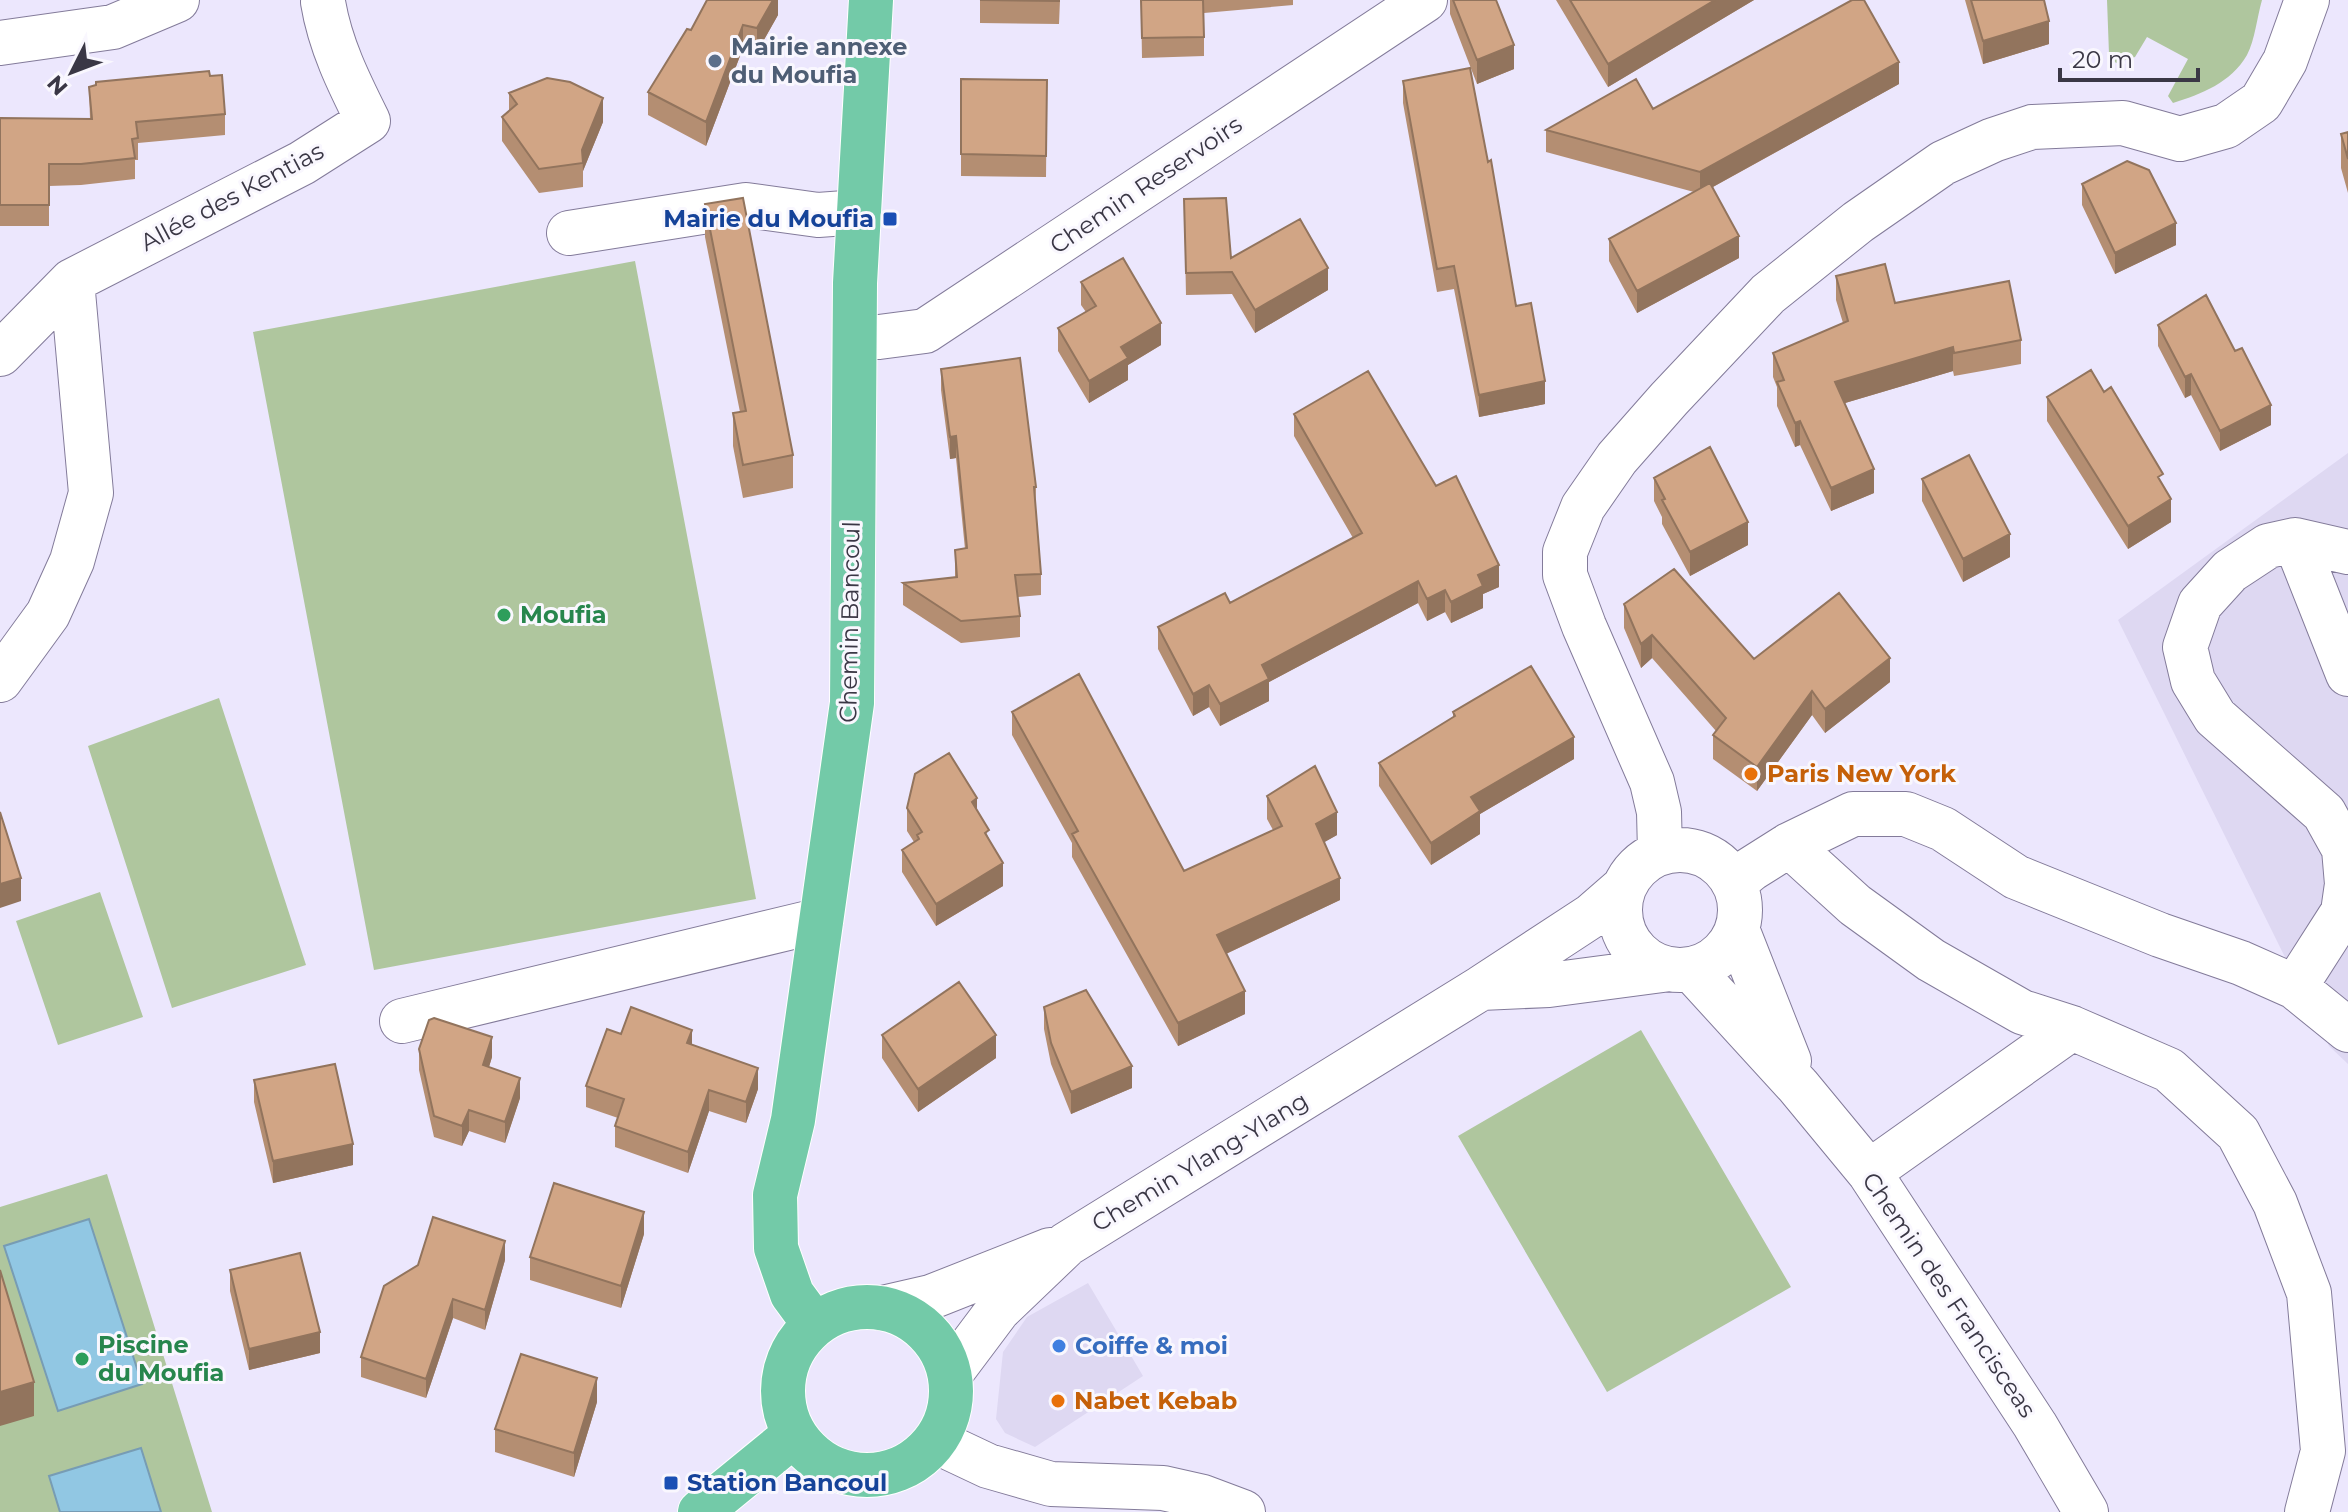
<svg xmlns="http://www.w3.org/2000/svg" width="2348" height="1512" font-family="Montserrat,sans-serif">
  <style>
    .built { fill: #ded8f2 }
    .green { fill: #afc69e }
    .water { fill: #91c7e3; stroke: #779cb4; stroke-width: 2 }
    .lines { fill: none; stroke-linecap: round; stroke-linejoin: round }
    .minor-casing { stroke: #837b9a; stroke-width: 46 }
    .major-casing { stroke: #fff; stroke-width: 46 }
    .minor { stroke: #fff; stroke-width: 44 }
    .major { stroke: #73caa8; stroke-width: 44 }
    .wall { fill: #b48e72 }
    .shaded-wall { fill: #92745d }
    .building { fill: #d1a585; stroke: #92745d; stroke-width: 2 }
    .service-dot { fill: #5c6f8a; stroke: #f9f7fe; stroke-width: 3 }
    .transit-dot { fill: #1a4fb4; stroke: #f9f7fe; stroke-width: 3 }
    .leisure-dot { fill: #2e9e5b; stroke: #f9f7fe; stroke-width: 3 }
    .food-dot { fill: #e8710a; stroke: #f9f7fe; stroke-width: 3 }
    .shop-dot { fill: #3f7fe0; stroke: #f9f7fe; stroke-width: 3 }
    .labels { text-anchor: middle; stroke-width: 6; stroke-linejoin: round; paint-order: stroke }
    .service-label { font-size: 24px; font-weight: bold; fill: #4e5e75; stroke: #f9f7fe; text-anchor: start }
    .street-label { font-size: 24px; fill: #3a3745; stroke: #f9f7fe }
    .transit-label { font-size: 24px; font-weight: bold; fill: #164399; stroke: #f9f7fe; text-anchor: end }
    .leisure-label { font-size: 24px; font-weight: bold; fill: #27864d; stroke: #f9f7fe; text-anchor: start }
    .food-label { font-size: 24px; font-weight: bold; fill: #c56008; stroke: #f9f7fe; text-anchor: start }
    .shop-label { font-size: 24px; font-weight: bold; fill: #366cbe; stroke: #f9f7fe; text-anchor: start }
  </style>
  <rect width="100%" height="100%" fill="#ece7fd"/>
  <path class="built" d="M2348 453V1064L2329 1046 2118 620Z
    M1088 1283 1143 1376 1035 1447 1005 1433 996 1419 1003 1352 1027 1317Z"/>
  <path class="green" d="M2107 0H2262C2257 17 2255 40 2247 55 2231 83 2201 94 2173 103L2168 96 2188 59 2147 37 2135 57 2116 63 2109 54Z
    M635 261 756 899 374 970 253 332Z
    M219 698 306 965 172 1008 88 746Z
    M100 892 143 1017 58 1045 16 921Z
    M1641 1030 1791 1287 1607 1392 1458 1136Z
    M107 1174 212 1512H0V1207Z"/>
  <path class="water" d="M89 1219 142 1384 58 1411 4 1246Z
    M141 1448 161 1512H60L49 1476Z"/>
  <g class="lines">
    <g class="minor-casing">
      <path id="minor" d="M0 43 113 27 177 0
        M569 233 746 205 818 215 859 212
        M856 337H879L925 331 1425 0
        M0 354 72 281 302 163 368 121C349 83 330 45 323 2
        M2295 540 2348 674
        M0 680 48 614 72 561 91 493 72 281
        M1789 845 1855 905 1931 960 2022 1012 2072 1028 2169 1070 2238 1133 2275 1203 2309 1293 2323 1451 2307 1512
        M1620 910a60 60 0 1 1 120 0a60 60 0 1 1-120 0Z
        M1660 852 1659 812 1652 782 1584 626 1565 575V552L1583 507 1617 458 1669 399 1768 294 1858 222 1943 163 1993 140 2032 127 2123 123 2180 139 2226 126 2261 102 2285 61 2307 0
        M1734 883 1751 869 1789 845 1853 814H1906L1943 829 2016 877 2160 935 2241 963 2295 987 2348 1030
        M1737 929 1789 1061
        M1691 969 1798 1086 1869 1172 2035 1425 2086 1512
        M2295 987 2343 912 2347 884 2344 849 2324 813 2215 717 2193 681 2185 647 2200 604 2230 571 2268 546 2295 540 2348 552
        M1481 988 1549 985 1670 969
        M402 1021 821 920
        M1869 1172 2072 1028
        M883 1308 931 1297 1050 1250
        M950 1374 998 1310 1067 1244 1481 988 1591 916 1622 889
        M935 1441 988 1466 1051 1484 1163 1488 1203 1497 1243 1512"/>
    </g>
    <g class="major-casing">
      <path id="major" d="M783 1391a84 84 0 1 1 168 0a84 84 0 1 1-168 0Z
        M814 1324 792 1294 776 1248 775 1195 793 1120 852 703 855 283 871 0
        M700 1512 794 1435"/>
    </g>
    <use href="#minor" class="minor"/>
    <use href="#major" class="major"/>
  </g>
  <path class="wall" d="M778 0V15L757 52 743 48 706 146 648 115V92Z
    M980 0H1060L1059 24 980 23Z
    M1141 0H1293V5L1204 13V56L1142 58Z
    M1450 0H1496L1514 69 1477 84 1450 14Z
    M1556 0H1754L1608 87Z
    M1965 0H2044L2049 44 1983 64Z
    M210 76 225 114V135L138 143V160H135V179L81 185 49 186V226H0V118L90 119 89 87Z
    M961 79 1047 80 1046 177 961 176Z
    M1403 81 1516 306 1545 404 1479 417 1454 289 1437 292 1403 103Z
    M1899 84 1713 187 1739 258 1637 313 1609 261V239L1694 192 1546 152V130L1653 109Z
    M509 93 603 122 583 171V187L539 193 502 141V117L509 111Z
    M2348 132V193L2341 168V134Z
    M2082 184 2176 245 2115 274 2082 205Z
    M1184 199 1231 258 1328 290 1255 333 1232 294 1186 295Z
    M705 204 793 455V488L743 498 733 446V413L740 412 705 237Z
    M1836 276 1895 303 2021 340V364L1954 376 1953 371 1845 403 1874 493 1831 511 1800 445 1795 447 1777 406V387L1773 377V353L1843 323 1836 300Z
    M1081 282 1161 345 1128 365V380L1089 403 1058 351V328L1086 312 1081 305Z
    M2158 325 2271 425 2220 451 2191 395 2185 398 2158 346Z
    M941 369 1036 487 1035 509 1041 574V595L1018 597 1020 616V637L961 643 903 605V583L955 577V550L965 549 956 458 950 459 941 390Z
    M2047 397 2163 485 2171 522 2128 549 2047 421Z
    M1294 414 1436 486 1499 587 1483 594V608L1451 623 1445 612 1427 621 1418 603 1269 682V701L1220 726 1209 707 1193 716 1158 649V627L1230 603 1353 538 1294 436Z
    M1654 478 1748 545 1690 576 1662 524V517L1654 501Z
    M1922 479 2010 557 1963 582 1922 501Z
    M1624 604 1754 659 1890 682 1825 733 1812 715 1757 791 1713 759V735L1716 731 1652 658 1641 668 1624 628Z
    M1012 712 1184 871 1273 830 1267 819V796L1337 835 1324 842 1340 900 1226 954 1245 1014 1178 1046 1072 857V843L1012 735Z
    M1453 712 1574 759 1480 814V834L1431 865 1379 786V763L1453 718Z
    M907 808 977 810 989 839 1003 886 936 926 902 872V850L914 842 907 831Z
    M1044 1007 1132 1088 1071 1114 1051 1064 1044 1029Z
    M621 1034 692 1045 758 1089 746 1123 709 1111 688 1173 615 1147V1126L618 1118 586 1107V1086Z
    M882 1035 996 1058 918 1112 882 1058Z
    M419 1049 492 1057 489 1067 520 1098 505 1143 469 1131 462 1146 434 1137 419 1070Z
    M254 1080 353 1165 273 1183 254 1102Z
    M644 1234 621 1308 530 1280V1257Z
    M505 1260 485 1330 453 1318 426 1398 361 1377V1357Z
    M230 1270 320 1353 249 1370 230 1291Z
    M597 1402 574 1477 495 1452V1429Z"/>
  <path class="shaded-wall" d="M773 0H778V15L757 52V28Z
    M1715 0H1754L1608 87V64Z
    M2049 21V44L1983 64V41Z
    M743 25V48L706 146V122Z
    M1514 45V69L1477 84V60Z
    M1899 62V84L1700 194V172Z
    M603 98V122L583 171 582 150Z
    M2176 223V245L2115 274V253Z
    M1739 236V258L1637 313V291Z
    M1328 268V290L1255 333V310Z
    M1161 323V345L1128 365V380L1089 403V381L1121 347Z
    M1953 347V371L1835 406V382Z
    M2191 374V395L2185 398V377Z
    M1545 381V404L1479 417V395Z
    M2271 405V425L2220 451V431Z
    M1800 421V445L1795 447V423Z
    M956 436V458L950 459V437Z
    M1874 469V493L1831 511V488Z
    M2171 499V522L2128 549V526Z
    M1748 522V545L1690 576V552Z
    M2010 534V557L1963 582V559Z
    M1499 565V587L1483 594V608L1451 623V602L1478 575Z
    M1418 581V603L1269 682V701L1220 726V704L1262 665Z
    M1445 590V612L1427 621V599Z
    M1652 635V658L1641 668V644Z
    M1890 658V682L1825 733V709Z
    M1209 685V707L1193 716V694Z
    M1812 691V715L1757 791V767Z
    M1574 737V759L1480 814V834L1431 865V843L1471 797Z
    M977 798V821L972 802Z
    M1337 812V835L1316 847V824Z
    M1003 863V886L936 926V904Z
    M21 878V901L0 908V884Z
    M1340 878V900L1217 958V935Z
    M1245 991V1014L1178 1046V1023Z
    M692 1030V1050L687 1043Z
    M996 1035V1058L918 1112V1089Z
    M492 1037V1057L483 1086V1065Z
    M1132 1066V1088L1071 1114V1092Z
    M758 1068V1089L746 1123V1102Z
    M520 1078V1098L505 1143V1122Z
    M709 1090V1111L688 1173V1152Z
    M469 1110V1131L462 1146V1126Z
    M353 1144V1165L273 1183V1161Z
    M644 1212V1234L621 1308V1286Z
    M505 1241V1260L485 1330V1310Z
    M453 1299V1318L426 1398V1379Z
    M320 1332V1353L249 1370V1349Z
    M597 1378V1402L574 1477V1453Z
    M34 1382V1416L0 1426V1392Z"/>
  <path class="building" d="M707 0H773L757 28 743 25 706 122 648 92 687 29 691 30Z
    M980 0H1059V1Z
    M1141 0H1203L1204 37 1142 38Z
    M1453 0H1496L1514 45 1477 60Z
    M1570 0H1715L1608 64Z
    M1852 0H1864L1899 62 1700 172 1546 130 1636 79 1653 109Z
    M1971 0H2044L2049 21 1983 41Z
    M1470 68 1488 162 1491 160 1516 306 1531 303 1545 381 1479 395 1454 266 1437 269 1403 81Z
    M209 71 210 76 222 75 225 114 136 122 138 138 132 139 135 158 81 164H49V205H0V118L92 119 89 87 96 85V82Z
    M547 78 570 82 603 98 582 150 583 163 539 169 502 117 517 104 509 93Z
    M961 79 1047 80 1046 156 961 154Z
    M2348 132V159L2341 134Z
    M2127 161 2149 170 2176 223 2115 253 2082 184Z
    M1710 183 1739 236 1637 291 1609 239Z
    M743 198 793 455 743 465 733 413 746 411 705 204Z
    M1226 198 1231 258 1300 219 1328 268 1255 310 1232 272 1186 273 1184 199Z
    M1123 258 1161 323 1121 347 1128 358 1089 381 1058 328 1096 306 1081 282Z
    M1885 264 1895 303 2009 281 2021 340 1954 353 1953 347 1835 382 1874 469 1831 488 1800 421 1795 423 1777 382 1784 380 1773 353 1848 321 1836 276Z
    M2206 295 2235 351 2242 348 2271 405 2220 431 2191 374 2185 377 2158 325Z
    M1020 358 1036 487H1034L1041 574 1015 575 1020 616 961 621 903 583 957 577 955 550 967 548 956 436 950 437 941 369Z
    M2091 370 2104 392 2111 387 2163 474 2158 477 2171 499 2128 526 2047 397Z
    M1368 371 1436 486 1456 476 1499 565 1478 575 1483 586 1451 602 1445 590 1427 599 1418 581 1262 665 1269 679 1220 704 1209 685 1193 694 1158 627 1225 593 1230 603 1362 533 1294 414Z
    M1710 447 1748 522 1690 552 1662 500 1665 499 1654 478Z
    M1969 455 2010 534 1963 559 1922 479Z
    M1674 569 1754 659 1839 593 1890 658 1825 709 1812 691 1757 767 1713 735 1726 718 1652 635 1641 644 1624 604Z
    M1531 666 1574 737 1471 797 1480 811 1431 843 1379 763 1455 716 1453 712Z
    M1079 674 1184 871 1282 826 1267 796 1315 766 1337 812 1316 824 1340 878 1217 935 1245 991 1178 1023 1072 834 1078 831 1012 712Z
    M949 753 977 798 972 802 989 830 985 833 1003 863 936 904 902 850 919 839 917 835 922 832 907 808 915 774Z
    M0 812 21 878 0 884Z
    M959 982 996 1035 918 1089 882 1035Z
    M1086 990 1132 1066 1071 1092 1051 1043 1044 1007Z
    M631 1007 692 1030 687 1043 758 1068 746 1102 709 1090 688 1152 615 1126 624 1099 586 1086 607 1029 621 1034Z
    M434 1018 492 1037 483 1065 520 1078 505 1122 469 1110 462 1126 434 1116 419 1049 429 1020Z
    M335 1064 353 1144 273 1161 254 1080Z
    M554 1183 644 1212 621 1286 530 1257Z
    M433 1217 505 1241 485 1310 453 1299 426 1379 361 1357 384 1286 418 1265Z
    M300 1253 320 1332 249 1349 230 1270Z
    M0 1270 34 1382 0 1392Z
    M521 1354 597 1378 574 1453 495 1429Z"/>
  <circle class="service-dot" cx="715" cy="61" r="8"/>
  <g class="transit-dot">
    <rect x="882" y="211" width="16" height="16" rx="4"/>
    <rect x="663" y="1475" width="16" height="16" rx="4"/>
  </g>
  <g class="leisure-dot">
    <circle cx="504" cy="615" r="8"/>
    <circle cx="82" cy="1359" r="8"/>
  </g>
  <g class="food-dot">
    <circle cx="1751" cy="774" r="8"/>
    <circle cx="1058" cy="1401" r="8"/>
  </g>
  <circle class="shop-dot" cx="1059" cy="1346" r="8"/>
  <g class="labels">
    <g class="service-label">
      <text x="731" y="55">Mairie annexe<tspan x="731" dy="28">du Moufia</tspan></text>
    </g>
    <g class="street-label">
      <text transform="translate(1146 185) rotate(-34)" y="8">Chemin Reservoirs</text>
      <text transform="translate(232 197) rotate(-28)" y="8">Allée des Kentias</text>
      <text transform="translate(850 622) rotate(-89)" y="8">Chemin Bancoul</text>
      <text transform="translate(1200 1162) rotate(-31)" y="8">Chemin Ylang-Ylang</text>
      <text transform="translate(1949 1295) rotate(56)" y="8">Chemin des Francisceas</text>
    </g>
    <g class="transit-label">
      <text x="874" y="227">Mairie du Moufia</text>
      <text x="687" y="1491" text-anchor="start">Station Bancoul</text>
    </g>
    <g class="leisure-label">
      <text x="520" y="623">Moufia</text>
      <text x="98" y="1353">Piscine<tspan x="98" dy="28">du Moufia</tspan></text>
    </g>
    <g class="food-label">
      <text x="1767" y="782">Paris New York</text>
      <text x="1074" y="1409">Nabet Kebab</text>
    </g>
    <g class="shop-label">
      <text x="1075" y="1354">Coiffe &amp; moi</text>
    </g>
  </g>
  <g transform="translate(72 72) rotate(228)" stroke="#f9f7fe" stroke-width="6" paint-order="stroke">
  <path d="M0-6L14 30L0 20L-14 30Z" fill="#3a3745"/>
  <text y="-12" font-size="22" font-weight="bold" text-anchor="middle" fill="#3a3745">N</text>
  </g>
  <path d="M2060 68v12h138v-12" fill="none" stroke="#3a3745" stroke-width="4"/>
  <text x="2072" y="68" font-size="24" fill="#3a3745" stroke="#f9f7fe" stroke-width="6" paint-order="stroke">20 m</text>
</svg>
